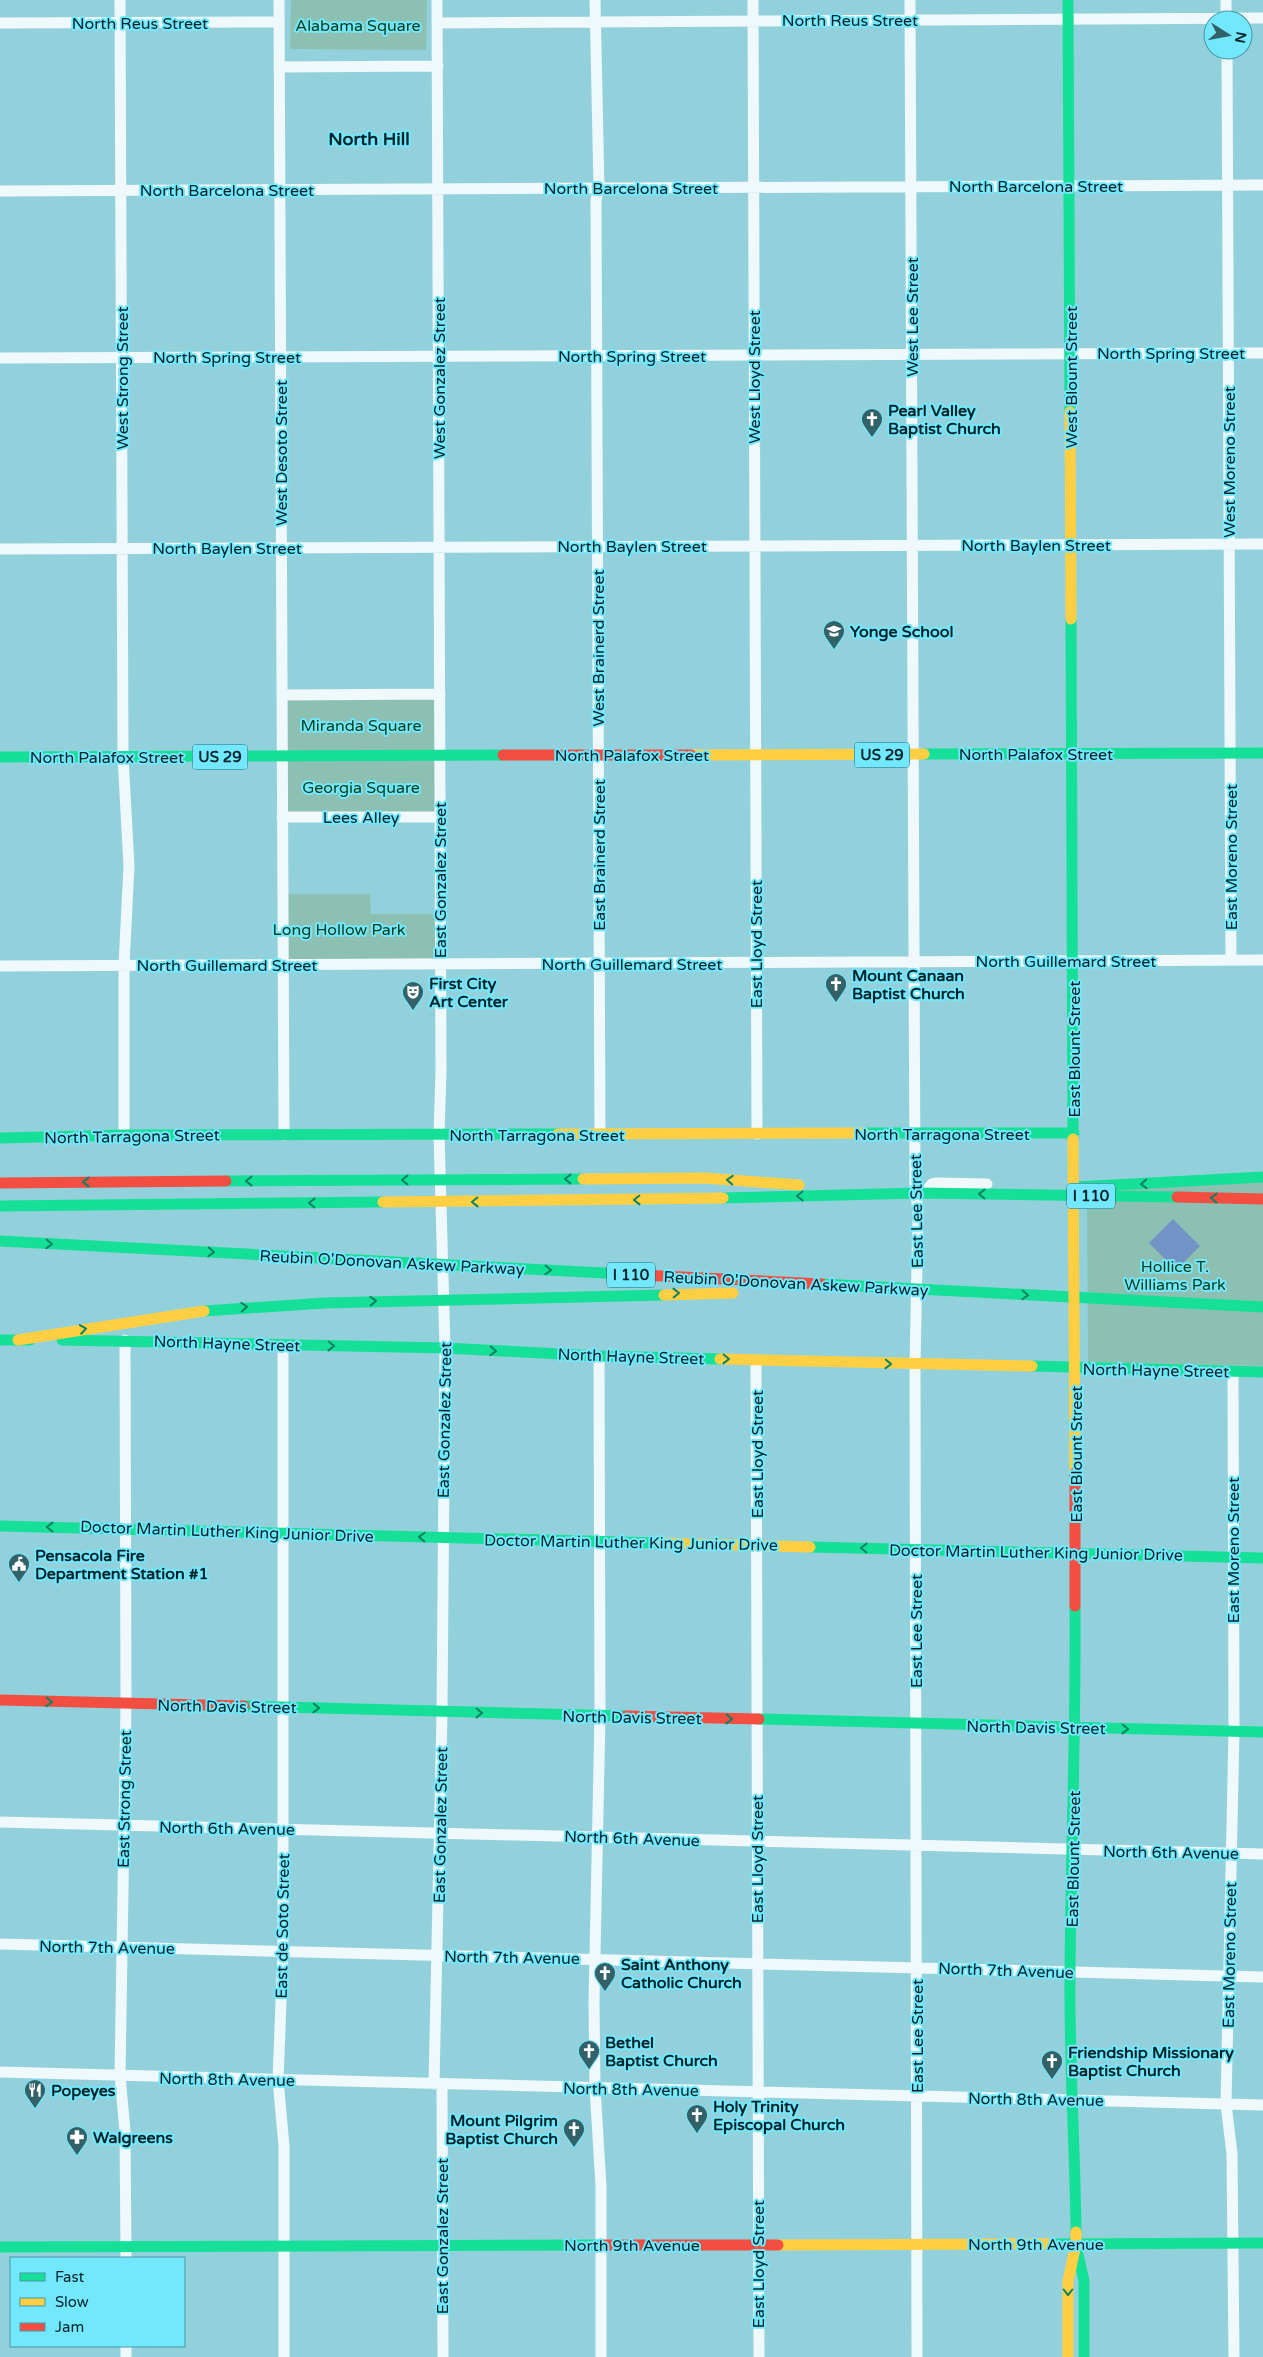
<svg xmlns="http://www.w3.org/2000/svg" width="1263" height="2357" font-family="'Varela Round',sans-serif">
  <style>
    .green { fill: #8cc0b2 }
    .water { fill: #7293c6 }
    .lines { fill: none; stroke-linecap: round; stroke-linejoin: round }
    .street { stroke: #eff8fa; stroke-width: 11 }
    .fast { stroke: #16e098; stroke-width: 11 }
    .slow { stroke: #ffcf43; stroke-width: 11 }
    .jam { stroke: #f24e42; stroke-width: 11 }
    .oneway { stroke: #0b8261 }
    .labels { text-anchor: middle; stroke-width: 4; stroke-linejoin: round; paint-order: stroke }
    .shield { fill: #73e7fb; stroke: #225e69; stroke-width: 1 }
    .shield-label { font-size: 15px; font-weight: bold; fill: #00242a }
    .street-label { font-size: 16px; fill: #00242a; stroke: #73e7fb }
    .park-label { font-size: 16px; fill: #043c18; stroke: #73e7fb }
    .poi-label { font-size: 16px; font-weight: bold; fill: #00242a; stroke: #73e7fb; text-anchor: start }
    .neighbourhood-label { font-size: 18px; font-weight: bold; fill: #00242a; stroke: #73e7fb }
  </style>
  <rect width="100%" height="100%" fill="#92d1dc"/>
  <path class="green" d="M291 0H427L426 50 290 49Z
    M440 694V817H282V695Z
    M282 894H370L371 914H440L441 964 283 965Z
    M1263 1182V1366L1088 1362 1087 1189Z"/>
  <path class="water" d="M1173 1219 1200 1246 1176 1270 1149 1243Z"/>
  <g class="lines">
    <path class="street" d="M120 0 123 757 129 866 124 965V1135
      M279 0 284 1135
      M595 0 599 188 596 200 600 1135
      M753 0 757 1134
      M910 0 915 1184 918 1212 915 1365 917 2357
      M1226 0V20
      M0 23 279 22
      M437 23 1263 18
      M1227 50 1231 960
      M279 67 438 66
      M0 191 1263 185
      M0 358 1263 353
      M0 549 1263 544
      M282 695 440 694
      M282 817H440
      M0 966 1263 960
      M925 1193 932 1184 937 1183 987 1184
      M125 1340 126 1704 120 2076 125 2131 126 2258
      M283 1345V1951L278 2080 284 2146V2357
      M599 1356 600 1716 594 2002 595 2088 601 2186V2357
      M756 1360 759 2357
      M1233 1372 1234 1732 1226 2104 1232 2154 1234 2357
      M0 1822 1263 1854
      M0 1944 1263 1977
      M0 2072 1263 2105
      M434 2084 442 1712 445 1348 439 1134 441 1072 437 0
      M442 2084 443 2357
      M126 2357V2346"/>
    <path class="fast" d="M1068 0 1070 412
      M1071 619 1073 1139
      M924 754 1263 753
      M0 757 503 755
      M864 1133H1074
      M0 1138 124 1135 558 1134
      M226 1181 583 1179
      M1076 1187 1263 1177
      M723 1198 919 1193 1177 1197
      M0 1206 383 1202
      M0 1241 642 1275
      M822 1284 1263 1307
      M204 1311 325 1303 664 1295
      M0 1340H30
      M62 1340 445 1348 599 1356 720 1359
      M1032 1366 1263 1372
      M0 1526 659 1543
      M810 1547 1263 1558
      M1075 1606C1076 1728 1071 1850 1070 1972 1069 2059 1075 2145 1076 2232
      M244 1706 626 1716
      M759 1719 1263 1732
      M1050 2244 1263 2243
      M0 2247 603 2245
      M1077 2250 1084 2281V2357"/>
    <path class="slow" d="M1070 412 1071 619
      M691 755 924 754
      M558 1134 864 1133
      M1073 1139 1075 1473
      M583 1179 705 1178 799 1185
      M383 1202 723 1198
      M664 1295 733 1293
      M18 1340 204 1311
      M720 1359 1032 1366
      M659 1543 810 1547
      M778 2245 1050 2244
      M1068 2357V2281L1076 2244V2232"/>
    <path class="jam" d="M503 755H691
      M0 1183 226 1181
      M1177 1197 1263 1199
      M642 1275 822 1284
      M1075 1473V1606
      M0 1700 244 1706
      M626 1716 759 1719
      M603 2245H778"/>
  </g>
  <defs><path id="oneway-chevron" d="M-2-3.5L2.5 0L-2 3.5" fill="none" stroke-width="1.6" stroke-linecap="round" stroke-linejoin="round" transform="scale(1.25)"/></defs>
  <g class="oneway">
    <use href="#oneway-chevron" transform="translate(568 1179) rotate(180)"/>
    <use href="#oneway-chevron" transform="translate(405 1180) rotate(180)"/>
    <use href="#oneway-chevron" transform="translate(730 1180) rotate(-176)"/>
    <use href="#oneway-chevron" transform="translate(249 1181) rotate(180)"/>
    <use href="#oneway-chevron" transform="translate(86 1182) rotate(180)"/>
    <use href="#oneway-chevron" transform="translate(1144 1184) rotate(177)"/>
    <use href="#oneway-chevron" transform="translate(982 1194) rotate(-179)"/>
    <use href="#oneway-chevron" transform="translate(800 1196) rotate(179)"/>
    <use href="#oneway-chevron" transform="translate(1214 1198) rotate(-179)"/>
    <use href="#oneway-chevron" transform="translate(637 1200) rotate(179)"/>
    <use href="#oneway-chevron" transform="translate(475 1202) rotate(179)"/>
    <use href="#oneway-chevron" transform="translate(312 1203) rotate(180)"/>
    <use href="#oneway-chevron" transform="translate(49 1244) rotate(3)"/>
    <use href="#oneway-chevron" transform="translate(211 1252) rotate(3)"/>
    <use href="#oneway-chevron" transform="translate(548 1270) rotate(3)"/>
    <use href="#oneway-chevron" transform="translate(676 1293) rotate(-1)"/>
    <use href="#oneway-chevron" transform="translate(1025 1295) rotate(3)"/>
    <use href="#oneway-chevron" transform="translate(373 1301) rotate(-2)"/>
    <use href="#oneway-chevron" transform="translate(244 1307) rotate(-3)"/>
    <use href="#oneway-chevron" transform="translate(83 1329) rotate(-9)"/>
    <use href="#oneway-chevron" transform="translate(331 1346) rotate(1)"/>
    <use href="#oneway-chevron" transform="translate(493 1351) rotate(3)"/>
    <use href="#oneway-chevron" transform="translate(726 1359) rotate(1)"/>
    <use href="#oneway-chevron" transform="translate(888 1364) rotate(2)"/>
    <use href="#oneway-chevron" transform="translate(50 1527) rotate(-179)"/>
    <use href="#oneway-chevron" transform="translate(422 1537) rotate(-178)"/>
    <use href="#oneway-chevron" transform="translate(864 1548) rotate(-179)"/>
    <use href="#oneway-chevron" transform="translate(49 1702) rotate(2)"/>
    <use href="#oneway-chevron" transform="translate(316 1708) rotate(2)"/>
    <use href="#oneway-chevron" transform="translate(479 1713) rotate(1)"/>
    <use href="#oneway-chevron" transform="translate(729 1719) rotate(1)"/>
    <use href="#oneway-chevron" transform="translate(1125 1729) rotate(1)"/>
    <use href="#oneway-chevron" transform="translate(1068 2292) rotate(90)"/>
  </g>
  <defs>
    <g id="church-pin" transform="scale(1.125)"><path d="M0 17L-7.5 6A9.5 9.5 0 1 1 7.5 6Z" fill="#336168" stroke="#73e7fb"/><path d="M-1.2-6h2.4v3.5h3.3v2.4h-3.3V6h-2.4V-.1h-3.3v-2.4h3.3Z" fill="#fff"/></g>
    <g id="school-pin" transform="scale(1.125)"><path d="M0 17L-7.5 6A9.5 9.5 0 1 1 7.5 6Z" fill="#336168" stroke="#73e7fb"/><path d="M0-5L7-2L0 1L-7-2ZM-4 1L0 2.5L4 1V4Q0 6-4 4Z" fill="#fff"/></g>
    <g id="theatre-pin" transform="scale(1.125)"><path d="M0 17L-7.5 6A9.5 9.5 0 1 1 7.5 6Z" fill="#336168" stroke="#73e7fb"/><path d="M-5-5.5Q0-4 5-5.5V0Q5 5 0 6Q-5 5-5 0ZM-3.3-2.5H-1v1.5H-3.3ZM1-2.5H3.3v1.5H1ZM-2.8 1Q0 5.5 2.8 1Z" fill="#fff"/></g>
    <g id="civic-pin" transform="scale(1.125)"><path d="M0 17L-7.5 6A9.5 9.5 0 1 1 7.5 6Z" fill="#336168" stroke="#73e7fb"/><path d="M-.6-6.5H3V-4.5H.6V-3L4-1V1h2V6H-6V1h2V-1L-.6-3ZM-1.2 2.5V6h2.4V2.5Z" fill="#fff"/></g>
    <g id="restaurant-pin" transform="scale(1.125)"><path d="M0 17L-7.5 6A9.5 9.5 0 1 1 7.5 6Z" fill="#336168" stroke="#73e7fb"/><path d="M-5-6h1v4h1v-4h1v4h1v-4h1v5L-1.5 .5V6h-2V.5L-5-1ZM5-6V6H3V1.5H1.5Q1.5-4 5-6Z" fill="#fff"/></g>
    <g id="pharmacy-pin" transform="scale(1.125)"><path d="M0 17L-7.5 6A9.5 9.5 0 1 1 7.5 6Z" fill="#336168" stroke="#73e7fb"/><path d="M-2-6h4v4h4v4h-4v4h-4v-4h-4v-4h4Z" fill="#fff"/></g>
  </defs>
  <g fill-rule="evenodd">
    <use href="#church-pin" x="872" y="419"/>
    <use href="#school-pin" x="834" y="631"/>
    <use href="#church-pin" x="836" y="984"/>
    <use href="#theatre-pin" x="413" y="992"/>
    <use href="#civic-pin" x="19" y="1564"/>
    <use href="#church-pin" x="605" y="1973"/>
    <use href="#church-pin" x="589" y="2051"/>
    <use href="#church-pin" x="1052" y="2061"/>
    <use href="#restaurant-pin" x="35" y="2090"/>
    <use href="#church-pin" x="697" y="2115"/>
    <use href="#church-pin" x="574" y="2129"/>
    <use href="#pharmacy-pin" x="77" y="2137"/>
  </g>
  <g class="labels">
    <g class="shield">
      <rect x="854.5" y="742.5" width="55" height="25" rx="4"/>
      <rect x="192.5" y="744.5" width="55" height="25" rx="4"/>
      <rect x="1067" y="1183.5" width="48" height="25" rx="4"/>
      <rect x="607" y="1262.5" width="48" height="25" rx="4"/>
    </g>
    <g class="shield-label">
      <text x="882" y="760">US 29</text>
      <text x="220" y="762">US 29</text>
      <text x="1091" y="1201">I 110</text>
      <text x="631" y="1280">I 110</text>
    </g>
    <g class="street-label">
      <text x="850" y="26">North Reus Street</text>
      <text x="140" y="29">North Reus Street</text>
      <text x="1036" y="192">North Barcelona Street</text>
      <text x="631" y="194">North Barcelona Street</text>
      <text x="227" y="196">North Barcelona Street</text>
      <text transform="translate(912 317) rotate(-90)" y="6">West Lee Street</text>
      <text x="1171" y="359">North Spring Street</text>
      <text x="632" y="362">North Spring Street</text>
      <text x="227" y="363">North Spring Street</text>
      <text transform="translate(754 377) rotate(-90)" y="6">West Lloyd Street</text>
      <text transform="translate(1071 377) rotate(-90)" y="6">West Blount Street</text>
      <text transform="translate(122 378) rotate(-90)" y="6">West Strong Street</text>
      <text transform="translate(439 378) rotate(-90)" y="6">West Gonzalez Street</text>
      <text transform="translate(281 453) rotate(-90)" y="6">West Desoto Street</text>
      <text transform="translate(1229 462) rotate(-90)" y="6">West Moreno Street</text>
      <text x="1036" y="551">North Baylen Street</text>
      <text x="632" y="552">North Baylen Street</text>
      <text x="227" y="554">North Baylen Street</text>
      <text transform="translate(598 648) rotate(-90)" y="6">West Brainerd Street</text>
      <text x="1036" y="760">North Palafox Street</text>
      <text x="632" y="761">North Palafox Street</text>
      <text x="107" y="763">North Palafox Street</text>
      <text x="361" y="823">Lees Alley</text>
      <text transform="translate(599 855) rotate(-90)" y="6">East Brainerd Street</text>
      <text transform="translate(1231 857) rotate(-90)" y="6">East Moreno Street</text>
      <text transform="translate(440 880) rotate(-90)" y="6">East Gonzalez Street</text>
      <text transform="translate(756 944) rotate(-90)" y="6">East Lloyd Street</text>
      <text x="1066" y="967">North Guillemard Street</text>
      <text x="632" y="970">North Guillemard Street</text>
      <text x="227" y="971">North Guillemard Street</text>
      <text transform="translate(1074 1049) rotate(-90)" y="6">East Blount Street</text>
      <text x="942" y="1140">North Tarragona Street</text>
      <text x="537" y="1141">North Tarragona Street</text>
      <text transform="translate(132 1136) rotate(-1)" y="6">North Tarragona Street</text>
      <text transform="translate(916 1211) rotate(-91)" y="6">East Lee Street</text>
      <text transform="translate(392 1262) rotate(3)" y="6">Reubin O'Donovan Askew Parkway</text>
      <text transform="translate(796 1283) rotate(3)" y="6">Reubin O'Donovan Askew Parkway</text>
      <text transform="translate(227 1343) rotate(2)" y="6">North Hayne Street</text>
      <text transform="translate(631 1356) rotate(2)" y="6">North Hayne Street</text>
      <text transform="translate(1156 1370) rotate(1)" y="6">North Hayne Street</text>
      <text transform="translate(444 1420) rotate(-89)" y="6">East Gonzalez Street</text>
      <text transform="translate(757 1454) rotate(-90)" y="6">East Lloyd Street</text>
      <text transform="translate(1076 1454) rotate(-90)" y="6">East Blount Street</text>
      <text transform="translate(227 1531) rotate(2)" y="6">Doctor Martin Luther King Junior Drive</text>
      <text transform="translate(631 1542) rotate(1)" y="6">Doctor Martin Luther King Junior Drive</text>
      <text transform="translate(1233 1550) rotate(-90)" y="6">East Moreno Street</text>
      <text transform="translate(1036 1552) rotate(1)" y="6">Doctor Martin Luther King Junior Drive</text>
      <text transform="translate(916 1631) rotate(-90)" y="6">East Lee Street</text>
      <text transform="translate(227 1706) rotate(1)" y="6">North Davis Street</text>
      <text transform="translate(632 1717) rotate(1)" y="6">North Davis Street</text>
      <text transform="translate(1036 1727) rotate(1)" y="6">North Davis Street</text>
      <text transform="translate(124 1799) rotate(-89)" y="6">East Strong Street</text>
      <text transform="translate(440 1825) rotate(-89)" y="6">East Gonzalez Street</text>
      <text transform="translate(227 1828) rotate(1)" y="6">North 6th Avenue</text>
      <text transform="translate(632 1838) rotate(2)" y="6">North 6th Avenue</text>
      <text transform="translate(1171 1852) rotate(1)" y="6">North 6th Avenue</text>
      <text transform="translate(757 1859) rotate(-90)" y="6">East Lloyd Street</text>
      <text transform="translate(1073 1859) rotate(-89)" y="6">East Blount Street</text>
      <text transform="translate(282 1926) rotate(-89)" y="6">East de Soto Street</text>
      <text transform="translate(107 1947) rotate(1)" y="6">North 7th Avenue</text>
      <text transform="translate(1229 1955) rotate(-89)" y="6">East Moreno Street</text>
      <text transform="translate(512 1957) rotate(1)" y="6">North 7th Avenue</text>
      <text transform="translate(1006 1970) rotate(2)" y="6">North 7th Avenue</text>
      <text transform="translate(917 2036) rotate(-90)" y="6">East Lee Street</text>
      <text transform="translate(227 2079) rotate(1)" y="6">North 8th Avenue</text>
      <text transform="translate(631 2089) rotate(1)" y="6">North 8th Avenue</text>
      <text transform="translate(1036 2099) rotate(1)" y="6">North 8th Avenue</text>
      <text transform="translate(442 2236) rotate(-90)" y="6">East Gonzalez Street</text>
      <text x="1036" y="2250">North 9th Avenue</text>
      <text x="632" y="2251">North 9th Avenue</text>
      <text transform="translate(758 2264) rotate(-90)" y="6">East Lloyd Street</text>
    </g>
    <g class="park-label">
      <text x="358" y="31">Alabama Square</text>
      <text x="361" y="731">Miranda Square</text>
      <text x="361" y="793">Georgia Square</text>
      <text x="339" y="935">Long Hollow Park</text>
      <text x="1175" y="1272">Hollice T.<tspan x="1175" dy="18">Williams Park</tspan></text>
    </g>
    <g class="poi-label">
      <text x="888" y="416">Pearl Valley<tspan x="888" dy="18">Baptist Church</tspan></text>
      <text x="850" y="637">Yonge School</text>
      <text x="852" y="981">Mount Canaan<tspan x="852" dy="18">Baptist Church</tspan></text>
      <text x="429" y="989">First City<tspan x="429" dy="18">Art Center</tspan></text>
      <text x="35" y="1561">Pensacola Fire<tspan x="35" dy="18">Department Station #1</tspan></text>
      <text x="621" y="1970">Saint Anthony<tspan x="621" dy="18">Catholic Church</tspan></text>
      <text x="605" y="2048">Bethel<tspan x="605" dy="18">Baptist Church</tspan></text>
      <text x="1068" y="2058">Friendship Missionary<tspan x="1068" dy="18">Baptist Church</tspan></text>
      <text x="51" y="2096">Popeyes</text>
      <text x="713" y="2112">Holy Trinity<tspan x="713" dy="18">Episcopal Church</tspan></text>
      <text x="558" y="2126" text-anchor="end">Mount Pilgrim<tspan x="558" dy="18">Baptist Church</tspan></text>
      <text x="93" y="2143">Walgreens</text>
    </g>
    <g class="neighbourhood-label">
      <text x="369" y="145">North Hill</text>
    </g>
  </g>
  <rect x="10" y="2257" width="175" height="90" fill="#73e7fb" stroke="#4599a7"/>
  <rect x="20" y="2273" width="25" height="8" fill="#16e098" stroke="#4599a7"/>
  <text x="55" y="2282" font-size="15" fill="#00242a">Fast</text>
  <rect x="20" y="2298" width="25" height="8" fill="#ffcf43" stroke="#4599a7"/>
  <text x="55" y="2307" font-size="15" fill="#00242a">Slow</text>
  <rect x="20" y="2323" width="25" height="8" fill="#f24e42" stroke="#4599a7"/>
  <text x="55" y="2332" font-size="15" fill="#00242a">Jam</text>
  <g transform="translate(1228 35) rotate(101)"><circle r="24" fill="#73e7fb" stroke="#4599a7"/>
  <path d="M0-4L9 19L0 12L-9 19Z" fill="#336168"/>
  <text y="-8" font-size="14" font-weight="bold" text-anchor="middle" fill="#00242a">N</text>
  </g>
</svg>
